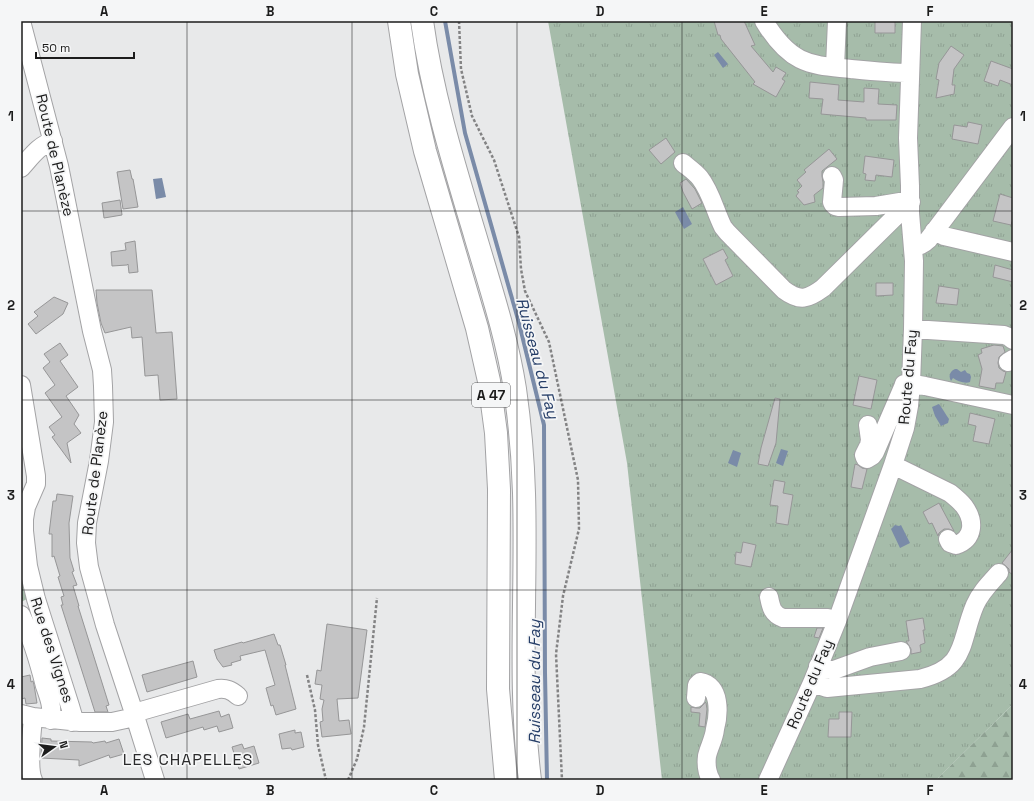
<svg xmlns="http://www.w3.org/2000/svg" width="1034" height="801" font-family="'Space Grotesk',sans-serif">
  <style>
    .grass { fill: url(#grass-tufts) }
    .forest { fill: url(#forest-firs) }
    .park { fill: url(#park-dots) }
    .water { fill: #7a8ba8 }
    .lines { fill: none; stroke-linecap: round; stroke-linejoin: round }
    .stream { stroke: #7a8ba8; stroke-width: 4 }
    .building { fill: #c4c4c5; stroke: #969697 }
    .minor-casing { stroke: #a3a3a5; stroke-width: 20 }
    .highway-casing { stroke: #a3a3a5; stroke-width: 24 }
    .path { stroke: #838384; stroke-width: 2.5; stroke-dasharray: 3 2; stroke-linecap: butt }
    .minor { stroke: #fff; stroke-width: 18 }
    .highway { stroke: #fff; stroke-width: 22 }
    .grid { fill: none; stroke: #1c1c1c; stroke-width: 1; stroke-opacity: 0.55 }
    .labels { text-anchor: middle; stroke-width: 3.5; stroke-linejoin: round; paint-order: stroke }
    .shield { fill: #f5f6f7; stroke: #5d5d5e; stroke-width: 1 }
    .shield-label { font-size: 14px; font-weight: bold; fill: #1c1c1c }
    .street-label { font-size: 15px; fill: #1c1c1c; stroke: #f5f6f7 }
    .water-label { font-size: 16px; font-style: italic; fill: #253d67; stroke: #f5f6f7 }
    .neighbourhood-label { font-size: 16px; letter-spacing: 1px; fill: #2a2a2b; stroke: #f5f6f7 }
    .neatline { fill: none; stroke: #1c1c1c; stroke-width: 1.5 }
    .grid-label { font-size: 13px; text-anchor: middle; font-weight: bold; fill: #1c1c1c }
  </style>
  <defs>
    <pattern id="grass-tufts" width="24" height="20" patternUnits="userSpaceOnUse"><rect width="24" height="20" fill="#a6bcaa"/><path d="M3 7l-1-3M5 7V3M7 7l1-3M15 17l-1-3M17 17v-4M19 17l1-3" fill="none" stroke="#8ea192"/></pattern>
    <pattern id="forest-firs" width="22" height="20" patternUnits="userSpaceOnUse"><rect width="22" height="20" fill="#a6bcaa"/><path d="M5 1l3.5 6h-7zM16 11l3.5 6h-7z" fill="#8ea192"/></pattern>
    <pattern id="park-dots" width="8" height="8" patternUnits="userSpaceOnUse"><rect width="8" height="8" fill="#a6bcaa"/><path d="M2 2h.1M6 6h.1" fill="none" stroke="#8ea192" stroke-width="1.8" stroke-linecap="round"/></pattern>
  </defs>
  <rect width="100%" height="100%" fill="#e8e9ea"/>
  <path class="grass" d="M548 21H1013V704L936 780H662L627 463Z"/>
  <path class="forest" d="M1013 704V780H936Z"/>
  <path class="park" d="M21 551 29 598 21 602Z"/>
  <path class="water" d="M718 52 728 64 723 68 714 55Z
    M162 178 166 197 156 199 153 179Z
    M683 207 692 224 684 229 675 212Z
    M955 369H957L961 372 965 370 967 373 970 374 971 377 970 382C965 384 957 381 953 378L951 381C948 376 950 371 955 369Z
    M939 404C943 409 946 415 949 419L948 423 941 426 935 416 932 407Z
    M781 449 788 451 783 466 776 463Z
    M733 450 741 453 737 467 728 463Z
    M895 525 899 526 901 525 910 543 900 548 891 529Z"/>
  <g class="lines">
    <path class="stream" d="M445 21 465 133 519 323 544 425 545 673 547 780"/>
  </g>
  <path class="building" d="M714 21H744L755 45 751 46 773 72 776 67 786 73 782 79 785 81 776 97 753 84 755 82 721 39 720 35H718Z
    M875 21H895V33H875Z
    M951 46 964 55 954 69 952 85H955L954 94 936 98 939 80 936 79 939 63Z
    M991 61 1013 69V85L1000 80 998 86 984 81Z
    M810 82 839 85 838 100 864 102V88L879 89 878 104 897 105 896 120H866V118L821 114 823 99 809 98Z
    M968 122 982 125 978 144 952 139 954 125 967 127Z
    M666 138 675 152 661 164 649 150Z
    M829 149 837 159 822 171V176L823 182V188L814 195 815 202 804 205 796 196 799 192 797 191 802 186 797 180 806 172 804 170Z
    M865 156 894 160 892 177 876 175 875 181 865 180 866 174 863 173Z
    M130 170 132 179H133L138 207 123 209 117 172Z
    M686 179 695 189 702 203 692 209 683 192 680 183Z
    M1000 194 1013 198V219L1011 225 993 221Z
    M120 200 122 215 104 218 102 203Z
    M135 241 138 272 129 273 128 264 127 265 112 266 111 252 126 250 125 243Z
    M723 249 728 258 725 260 733 276 716 285 703 259Z
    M995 265 1013 270V282L993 277Z
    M876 283H893V295L876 296Z
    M939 286 959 289 957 305 936 303Z
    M96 290H152L156 333 172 332 177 399 160 400 158 375 145 376 142 337 132 338 131 327 105 333 101 323 97 303Z
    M54 297 68 303 63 314 36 334 28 324 38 316 34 312Z
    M60 343 68 355 60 361 78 387 66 396 79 415 74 424 81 433 67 443 71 463 52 437 55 435 49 427 62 417 45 393 55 385 43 368 50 362 44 354Z
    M994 345 1003 346 1005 352 999 357 998 363 999 368 1003 371 1006 372 1003 383H996L995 389 979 386 982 369 978 355 982 353 981 349Z
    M859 376 877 380 871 409 853 405Z
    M775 398 780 399 776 443 768 466 758 464 761 448Z
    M970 413 995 419 989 444 973 441 976 426 968 424Z
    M855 464 858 465 862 468 867 469 862 489 851 487Z
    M774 480 785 482 783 493 793 495 788 525 776 523 778 506 770 505Z
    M57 494 73 496 69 523 70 558 74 571 72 572 77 585 73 586 79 606H78L109 705 106 706 108 712H95L61 605H63L61 597 64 596 58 577 60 576 54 556 52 557V534H49L53 501H56Z
    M939 503 954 531 949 529H944L939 533 938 536 932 523 929 524 923 512Z
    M743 542 756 545 751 567 735 564 736 552 741 553Z
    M1013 549V575L1009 572V569L1006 566 1002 563Z
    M923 618 925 630H923L925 643 920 645 921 652 911 654V649L906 641H909L906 621Z
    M327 624 367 630 358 698 337 699 339 721 349 720 351 734 322 737 320 722 323 721 322 709 324 700 320 699 322 685 315 684 317 670 321 671Z
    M817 628H823L819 638 814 637Z
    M274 634 278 645H280L286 665H285L296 709 276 715 273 705 271 706 266 688 275 685 265 650 240 656 241 660 231 663 232 665 223 667 217 659 214 650 242 642 243 643Z
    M193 661 197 677 147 692 142 675Z
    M30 675 31 682 33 681 34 685 37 703 26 704 25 698 21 699V677Z
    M705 702 706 703 707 709 705 727 699 726 700 713 691 712V707L696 708H700L704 704Z
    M219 711 221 717 229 714 233 728 219 732 217 726 204 730 203 727 166 738 161 722 188 714 190 719Z
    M839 712H852L851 737H828L829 719H839Z
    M295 730V733L301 732 304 747 292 750 291 748 282 749 279 734Z
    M42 738 51 739V741L92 742 93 743 105 741 106 743 119 739 124 754 110 758 109 755 79 766V760L41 758Z
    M242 744 244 749 254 746 259 763 239 769 232 747Z"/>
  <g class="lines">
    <g class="minor-casing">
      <path id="minor" d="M21 21 59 166 92 331 102 370 103 386 104 422 99 461 87 523 86 543 89 567 105 625 134 713 155 780
        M764 21C773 36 784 51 800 59 816 67 834 67 851 69 871 71 890 73 910 73
        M835 67 837 21
        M683 163C689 168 695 172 700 178 711 192 715 211 723 227L727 232 784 290C800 302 808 299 823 288L898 214 901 213H910
        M21 168C31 157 39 145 53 141
        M832 176 834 180 832 202 833 204 835 206 839 207 876 206 900 202H911
        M934 231 944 236 1013 252
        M913 247C919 246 923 245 928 240L1013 127
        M913 329 1004 335 1009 337 1013 340
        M1008 362 1013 359
        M21 385 36 476V484L26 507 24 519V531L28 566 36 599 70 706 73 716 72 722
        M868 425 870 440 869 445 864 455 865 458 867 459 872 456 875 452 903 387 904 384 907 383 925 386 1013 405
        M893 465 950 493C955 497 960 501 964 506 975 521 974 539 956 545L950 543 948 539
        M769 597C771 607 772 614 783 618H828L837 621
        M21 615C32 638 39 662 45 686 49 697 53 708 51 720
        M818 666 830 670H834L870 657 901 651
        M812 683 827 688 920 679C968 667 959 643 975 605 980 593 990 583 999 573
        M696 698 697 685 700 682C721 685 719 714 715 729 714 739 709 747 707 756 706 764 707 773 711 780
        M134 713 218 689C226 688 231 690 238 696
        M21 714 33 717 80 722H112L135 717
        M33 717C32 733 27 767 33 780
        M768 780 812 683 837 621 893 465 905 428 909 406 911 384 913 329 914 261 910 213V186L908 138 912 21"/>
    </g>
    <g class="highway-casing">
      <path id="highway" d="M399 21 407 74 425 151 477 328 489 381 496 433 499 489 498 689 506 780
        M422 21C432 94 454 165 475 235 490 286 507 337 515 389 520 424 523 458 524 493 527 589 518 685 530 780"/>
    </g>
    <path class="path" d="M459 21 461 69 472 116 494 160 519 237 521 269 525 291 549 342 578 480 579 529 563 596 556 654 562 780
      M307 675 315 710 318 745 326 780
      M348 780 357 759 364 727 377 598"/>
    <use href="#minor" class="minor"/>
    <use href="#highway" class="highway"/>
  </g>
  <path class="grid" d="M187 21V780M352 21V780M517 21V780M682 21V780M847 21V780M21 211H1013M21 400H1013M21 590H1013"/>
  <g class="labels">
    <rect class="shield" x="472" y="383" width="38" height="24" rx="3"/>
    <g class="shield-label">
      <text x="491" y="400">A 47</text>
    </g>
    <g class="street-label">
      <text transform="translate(55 155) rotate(77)" y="5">Route de Planèze</text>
      <text transform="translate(908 377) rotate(-85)" y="5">Route du Fay</text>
      <text transform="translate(95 473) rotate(-83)" y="5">Route de Planèze</text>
      <text transform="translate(52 650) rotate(72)" y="5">Rue des Vignes</text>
      <text transform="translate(810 684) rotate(-67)" y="5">Route du Fay</text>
    </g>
    <g class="water-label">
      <text transform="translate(538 358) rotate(75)" y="6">Ruisseau du Fay</text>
      <text transform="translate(534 682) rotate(-90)" y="6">Ruisseau du Fay</text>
    </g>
    <g class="neighbourhood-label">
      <text x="188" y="765">LES CHAPELLES</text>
    </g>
  </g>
  <rect width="1034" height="801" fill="none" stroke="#f5f6f7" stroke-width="44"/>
  <g transform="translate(54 747) rotate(76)" stroke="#f5f6f7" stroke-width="3" paint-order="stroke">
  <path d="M0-3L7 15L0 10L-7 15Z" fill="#1c1c1c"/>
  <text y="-6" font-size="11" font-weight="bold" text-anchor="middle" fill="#1c1c1c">N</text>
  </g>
  <path d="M36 52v6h98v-6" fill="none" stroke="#1c1c1c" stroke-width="2"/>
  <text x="42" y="52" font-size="12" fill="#1c1c1c" stroke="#f5f6f7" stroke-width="3" paint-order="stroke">50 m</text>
  <rect x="22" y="22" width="990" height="757" class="neatline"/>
  <g class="grid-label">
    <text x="104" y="16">A</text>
    <text x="270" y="16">B</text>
    <text x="434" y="16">C</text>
    <text x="600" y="16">D</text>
    <text x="764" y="16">E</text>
    <text x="930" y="16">F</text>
    <text x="11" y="121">1</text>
    <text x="1023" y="121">1</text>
    <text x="11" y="310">2</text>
    <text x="1023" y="310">2</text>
    <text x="11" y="500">3</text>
    <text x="1023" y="500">3</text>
    <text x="11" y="689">4</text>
    <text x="1023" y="689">4</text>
    <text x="104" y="795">A</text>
    <text x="270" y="795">B</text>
    <text x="434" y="795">C</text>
    <text x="600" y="795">D</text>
    <text x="764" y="795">E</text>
    <text x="930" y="795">F</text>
  </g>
</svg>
